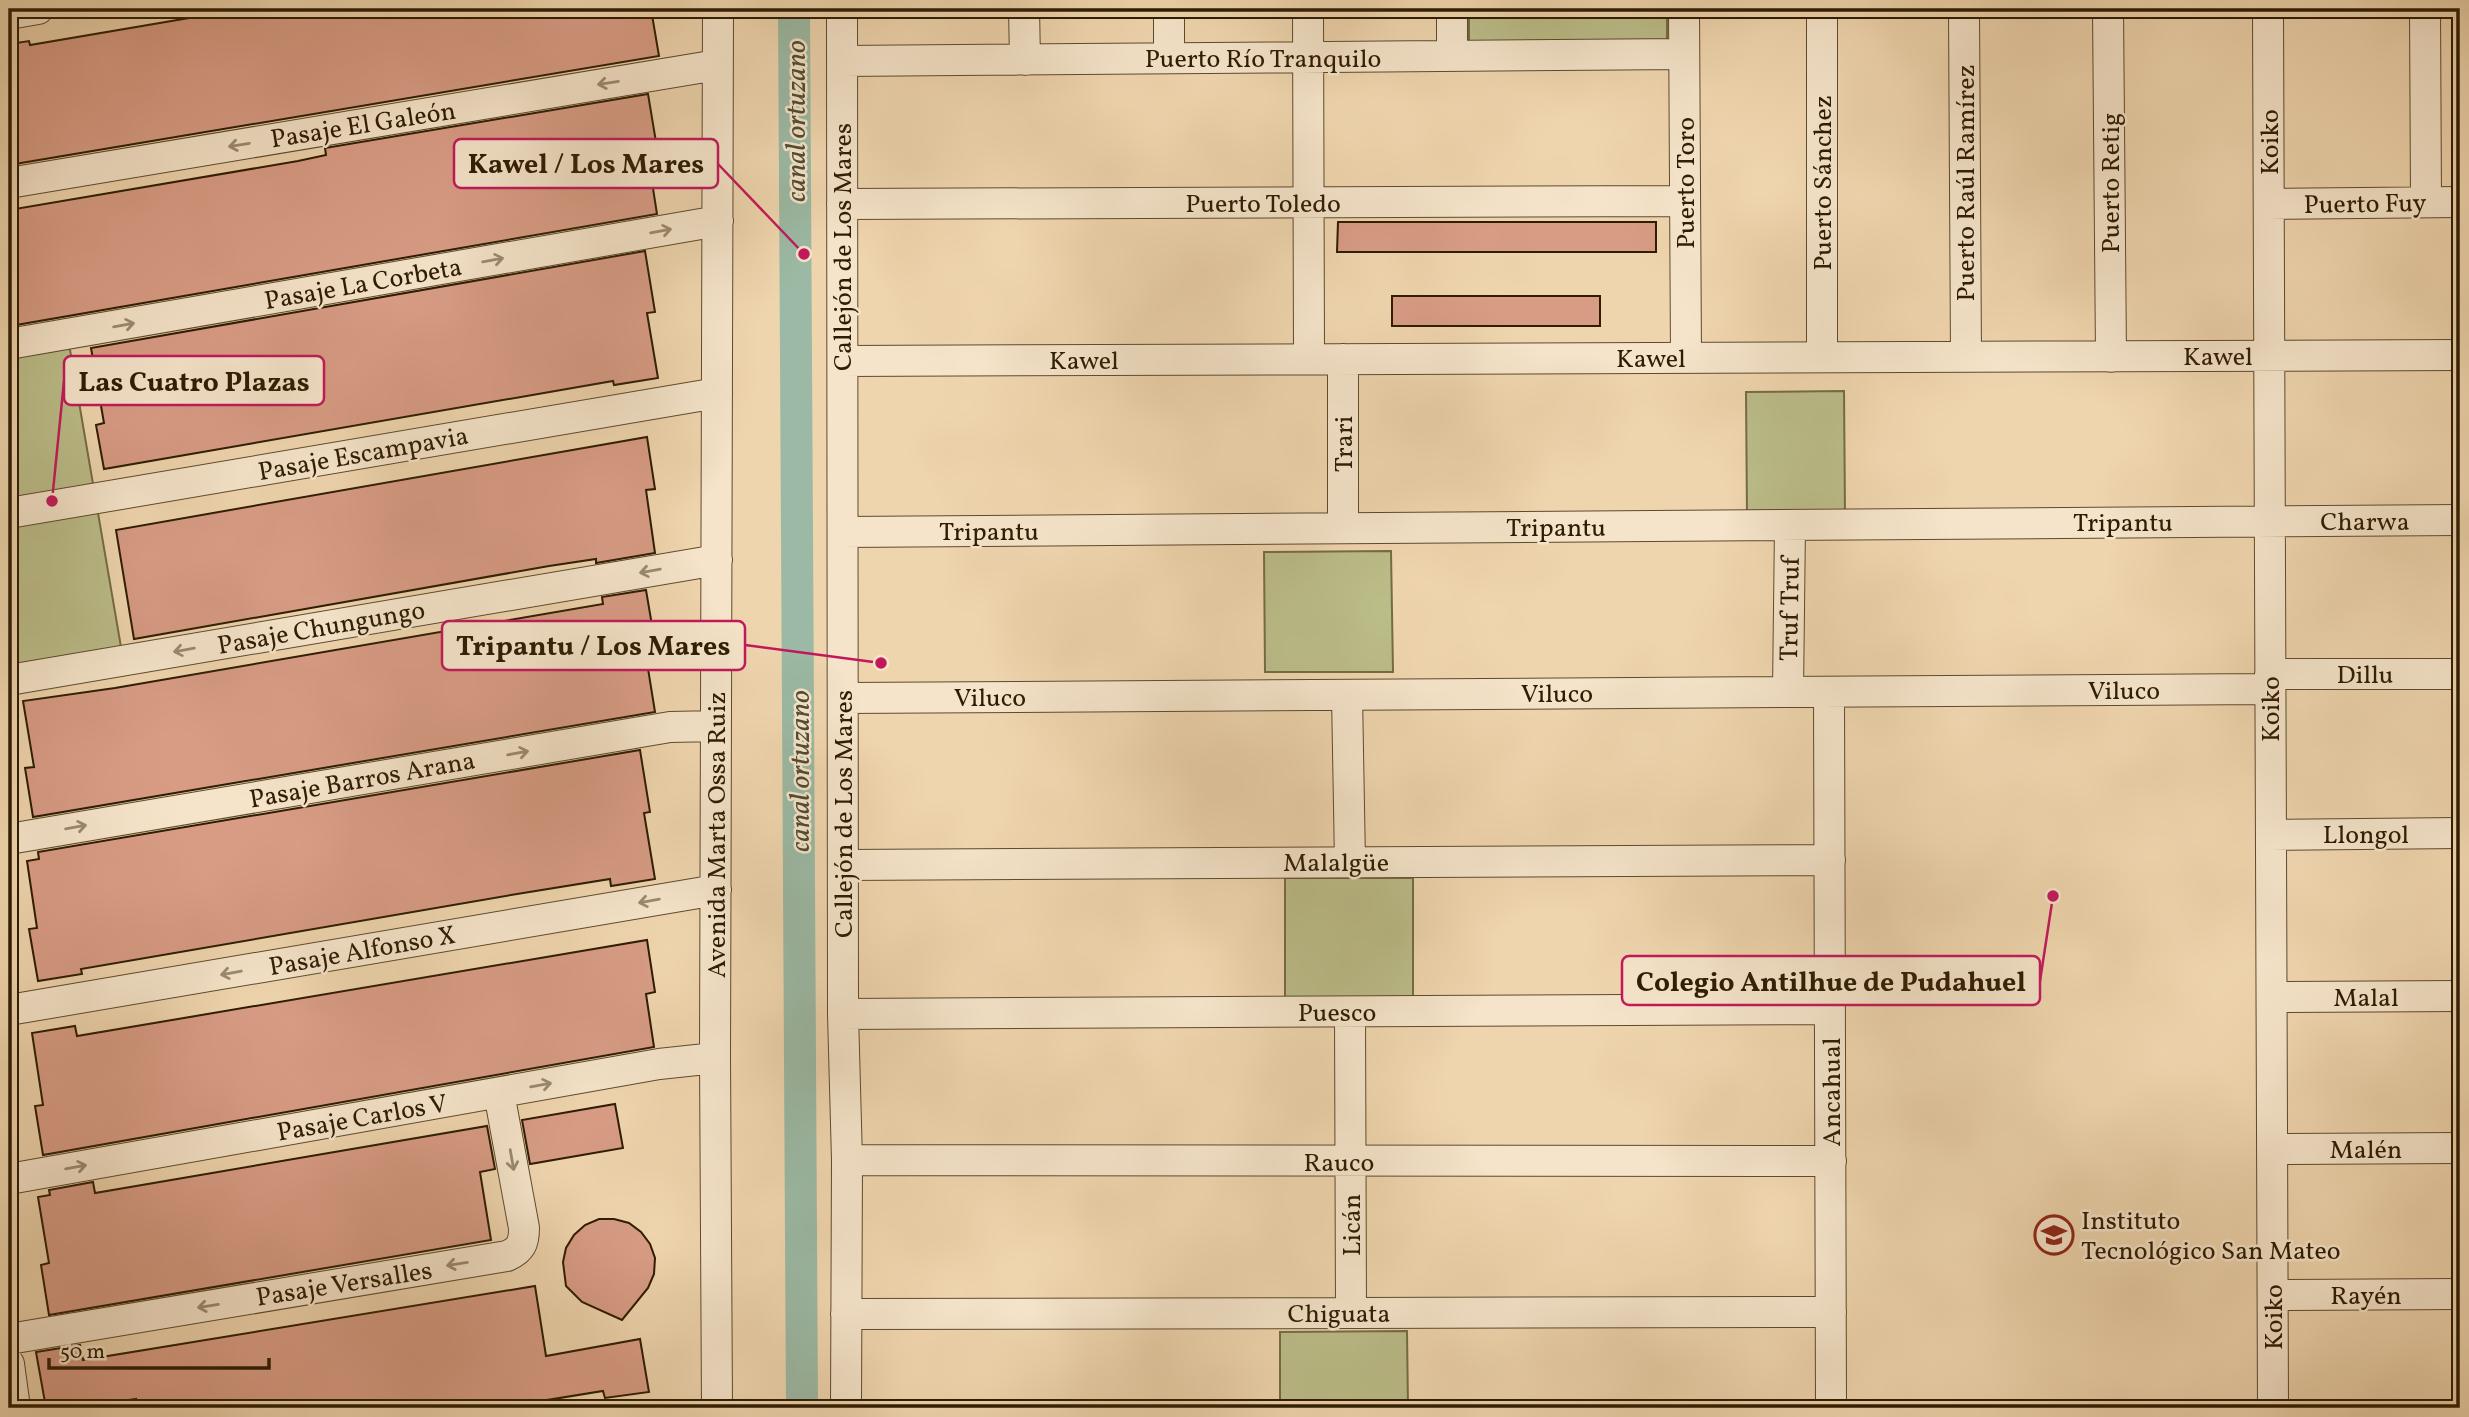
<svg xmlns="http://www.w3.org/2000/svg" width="2469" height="1417" font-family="Vollkorn,serif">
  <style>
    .green { fill: #bbbd89; stroke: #746c46; stroke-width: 2 }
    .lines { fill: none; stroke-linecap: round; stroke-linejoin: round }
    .canal { stroke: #9bb9a4; stroke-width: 32 }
    .building { fill: #d89c85; stroke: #2e1c03; stroke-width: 2 }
    .minor-casing { stroke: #5e4a2e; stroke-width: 32 }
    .minor { stroke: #f5e4ca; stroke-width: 30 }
    .oneway { stroke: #9b8a70 }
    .labels { text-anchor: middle; stroke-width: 5; stroke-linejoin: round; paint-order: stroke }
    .street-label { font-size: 26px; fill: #2e1c03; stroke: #f5e4ca }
    .poi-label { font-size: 26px; fill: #2e1c03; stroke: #f5e4ca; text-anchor: start }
    .water-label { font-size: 28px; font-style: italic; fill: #4f4b33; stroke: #f5e4ca }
    .leader { fill: none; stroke: #c2185b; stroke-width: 2.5 }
    .callout-dot { fill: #c2185b; stroke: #f5e4ca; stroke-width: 2.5 }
    .callout { fill: #f5e4ca; stroke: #c2185b; stroke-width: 2.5 }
    .callout-label { font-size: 28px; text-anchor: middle; font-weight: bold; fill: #2e1c03 }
  </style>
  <rect width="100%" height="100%" fill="#efd5ae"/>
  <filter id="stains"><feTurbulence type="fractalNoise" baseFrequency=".00286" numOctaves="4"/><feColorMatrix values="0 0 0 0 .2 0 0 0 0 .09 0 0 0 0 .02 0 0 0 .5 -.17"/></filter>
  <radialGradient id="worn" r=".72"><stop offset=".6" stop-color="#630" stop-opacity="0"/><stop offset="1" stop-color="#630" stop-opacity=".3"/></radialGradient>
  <path class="green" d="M1469 9H1667V42L1469 41Z
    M69 344 121 647 9 667V354Z
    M1844 391 1845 514 1747 515 1746 392Z
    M1391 551 1393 672H1265L1264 552Z
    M1285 878H1413V997H1285Z
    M1407 1331 1408 1408H1280V1332Z"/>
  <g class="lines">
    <path class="canal" d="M794 9 802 1408"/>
  </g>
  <path class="building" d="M242 9H594L595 13 622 9H651L659 56 9 165V44L29 41 30 45Z
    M648 94 657 148 647 150 657 214 16 325 9 285V275L15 274 9 234V210L298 161 326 155 325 148Z
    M1338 222H1656V252H1337Z
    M645 251 655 312 647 313 658 378 614 385 613 381 104 469 96 425 104 423 91 348Z
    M1392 296H1600V326H1392Z
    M647 437 655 489 646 490 655 553 596 563V559L549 566 134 639 116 530Z
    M646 590 656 649 645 650 655 712 33 817 25 768 34 767 23 701 115 688 603 604 602 597Z
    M640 750 650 812 644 813 655 879 611 886 610 879 517 894 81 969 82 974 38 981 29 929 37 928 27 861 39 859 38 852Z
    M647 940 655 992 646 994 654 1047 43 1155 35 1106 43 1105 32 1033 75 1026 77 1036Z
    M615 1104 623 1148 530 1164 522 1120Z
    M487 1126 495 1169 480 1172 491 1240 49 1315 41 1265 49 1263 38 1197 50 1195 49 1190 93 1182 95 1193Z
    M599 1219H614L629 1223 641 1232 650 1244 655 1258 654 1274 648 1288 622 1320 582 1302 566 1286 563 1262 566 1248 574 1235 585 1225Z
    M535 1286 546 1356 640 1339 649 1392 605 1398 603 1391 498 1408H136V1399L75 1408H46L36 1352 80 1345 83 1360Z"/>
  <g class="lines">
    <g class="minor-casing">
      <path id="minor" d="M842 9 843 1014 847 1160 846 1408
        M1024 9 1025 60
        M1169 9V58
        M1308 9 1309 359
        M1452 9V56
        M1684 9 1686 358
        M1964 9 1966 357
        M2108 9 2111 357
        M2268 9 2273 1408
        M2425 9 2426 202
        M9 14 38 9
        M842 61 1684 54
        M9 183 717 65
        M842 204 1685 201
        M2269 204 2460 202
        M9 344 718 221
        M1822 357V9
        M1343 359V528
        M843 361 2460 355
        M9 513 717 393
        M843 532 2460 520
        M2270 674H2460
        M9 680 717 560
        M1788 692 1790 525
        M1829 692 1831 1408
        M1347 695 1350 862
        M843 698 2270 689
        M2271 835 2460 833
        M9 839 670 727 716 726
        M843 865 1830 860
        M2272 997 2460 996
        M9 1010 716 890
        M1350 1012 1351 1313
        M843 1014 1830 1009
        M2272 1149 2460 1148
        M847 1160 1831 1161
        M9 1179 659 1064 715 1058
        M2273 1295 2460 1294
        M846 1314 1831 1312
        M9 1339 507 1256C521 1250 524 1243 524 1228L499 1093
        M9 1364 15 1408
        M717 1408 715 1058 718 9"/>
    </g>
    <use href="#minor" class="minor"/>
  </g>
  <defs><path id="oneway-shaft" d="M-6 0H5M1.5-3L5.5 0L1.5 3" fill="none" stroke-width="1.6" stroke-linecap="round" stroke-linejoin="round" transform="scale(1.75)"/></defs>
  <g class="oneway">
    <use href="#oneway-shaft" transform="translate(608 83) rotate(171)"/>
    <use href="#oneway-shaft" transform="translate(239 145) rotate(171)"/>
    <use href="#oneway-shaft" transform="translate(661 231) rotate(-10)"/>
    <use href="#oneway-shaft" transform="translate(493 260) rotate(-10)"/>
    <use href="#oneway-shaft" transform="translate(124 325) rotate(-10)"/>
    <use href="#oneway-shaft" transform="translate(650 571) rotate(170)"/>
    <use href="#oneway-shaft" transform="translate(184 650) rotate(170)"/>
    <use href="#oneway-shaft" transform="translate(518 753) rotate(-10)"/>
    <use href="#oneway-shaft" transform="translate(76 827) rotate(-10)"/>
    <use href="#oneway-shaft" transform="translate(649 901) rotate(170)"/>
    <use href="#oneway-shaft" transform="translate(231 973) rotate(170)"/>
    <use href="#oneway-shaft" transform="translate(541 1085) rotate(-10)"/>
    <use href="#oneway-shaft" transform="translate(512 1160) rotate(80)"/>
    <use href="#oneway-shaft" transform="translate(76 1167) rotate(-10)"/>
    <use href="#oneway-shaft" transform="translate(457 1264) rotate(171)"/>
    <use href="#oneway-shaft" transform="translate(208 1306) rotate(171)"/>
  </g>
  <defs>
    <g id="school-ring" transform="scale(2.0125)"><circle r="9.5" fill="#f5e4ca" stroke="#8f2418" stroke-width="1.5"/><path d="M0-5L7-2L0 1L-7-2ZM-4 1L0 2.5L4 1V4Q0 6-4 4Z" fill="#8f2418"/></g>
  </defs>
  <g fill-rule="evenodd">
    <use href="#school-ring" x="2054" y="1235"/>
  </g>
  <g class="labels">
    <g class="street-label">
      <text x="1263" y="67">Puerto Río Tranquilo</text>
      <text transform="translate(363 124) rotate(-9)" y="9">Pasaje El Galeón</text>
      <text transform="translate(2269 142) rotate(-90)" y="9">Koiko</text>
      <text transform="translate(1685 183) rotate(-90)" y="9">Puerto Toro</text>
      <text transform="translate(1822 183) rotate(-90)" y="9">Puerto Sánchez</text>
      <text transform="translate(1965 183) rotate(-90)" y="9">Puerto Raúl Ramírez</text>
      <text transform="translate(2110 183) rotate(-90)" y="9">Puerto Retig</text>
      <text x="1263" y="212">Puerto Toledo</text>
      <text transform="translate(2365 203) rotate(-1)" y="9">Puerto Fuy</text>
      <text transform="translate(842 247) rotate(-90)" y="9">Callejón de Los Mares</text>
      <text transform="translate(363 283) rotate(-10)" y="9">Pasaje La Corbeta</text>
      <text x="2218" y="365">Kawel</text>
      <text x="1651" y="367">Kawel</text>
      <text x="1084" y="369">Kawel</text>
      <text transform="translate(1343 444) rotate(-90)" y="9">Trari</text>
      <text transform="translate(363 453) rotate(-10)" y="9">Pasaje Escampavia</text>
      <text x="2365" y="530">Charwa</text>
      <text x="2123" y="531">Tripantu</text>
      <text x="1556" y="536">Tripantu</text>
      <text x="989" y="540">Tripantu</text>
      <text transform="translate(1789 609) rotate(-89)" y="9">Truf Truf</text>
      <text transform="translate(321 627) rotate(-10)" y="9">Pasaje Chungungo</text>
      <text x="2365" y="683">Dillu</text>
      <text x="2124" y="699">Viluco</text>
      <text x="1557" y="702">Viluco</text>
      <text x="990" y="706">Viluco</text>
      <text transform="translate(2270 709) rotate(-90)" y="9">Koiko</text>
      <text transform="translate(362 779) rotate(-10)" y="9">Pasaje Barros Arana</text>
      <text transform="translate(843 814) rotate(-90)" y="9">Callejón de Los Mares</text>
      <text x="2366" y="843">Llongol</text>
      <text transform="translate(716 835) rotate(-90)" y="9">Avenida Marta Ossa Ruiz</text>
      <text x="1336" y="871">Malalgüe</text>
      <text transform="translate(362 950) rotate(-10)" y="9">Pasaje Alfonso X</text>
      <text x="2366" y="1006">Malal</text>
      <text x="1337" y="1021">Puesco</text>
      <text transform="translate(1831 1092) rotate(-90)" y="9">Ancahual</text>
      <text transform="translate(362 1117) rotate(-10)" y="9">Pasaje Carlos V</text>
      <text x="2366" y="1158">Malén</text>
      <text x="1339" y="1171">Rauco</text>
      <text transform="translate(1351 1225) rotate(-90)" y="9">Licán</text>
      <text transform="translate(344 1283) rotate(-9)" y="9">Pasaje Versalles</text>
      <text x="2366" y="1304">Rayén</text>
      <text x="1339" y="1322">Chiguata</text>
      <text transform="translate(2273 1317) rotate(-90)" y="9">Koiko</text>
    </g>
    <g class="poi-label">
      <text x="2081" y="1229">Instituto<tspan x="2081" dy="30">Tecnológico San Mateo</tspan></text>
    </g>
    <g class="water-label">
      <text transform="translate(795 121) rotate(-90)" y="10">canal ortuzano</text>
      <text transform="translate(799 771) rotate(-90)" y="10">canal ortuzano</text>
    </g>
  </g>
  <path class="leader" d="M804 254L718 164M52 501L64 381M881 663L745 645M2053 896L2040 981"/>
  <g class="callout-dot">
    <circle cx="804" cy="254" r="7"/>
    <circle cx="52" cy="501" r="7"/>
    <circle cx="881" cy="663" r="7"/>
    <circle cx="2053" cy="896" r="7"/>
  </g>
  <g class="callout">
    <rect x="454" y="139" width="264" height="49" rx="7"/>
    <rect x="64" y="356" width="260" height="49" rx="7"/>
    <rect x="442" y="621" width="303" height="49" rx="7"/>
    <rect x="1622" y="956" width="418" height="49" rx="7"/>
  </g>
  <g class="callout-label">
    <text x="586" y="173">Kawel / Los Mares</text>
    <text x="194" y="391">Las Cuatro Plazas</text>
    <text x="593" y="655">Tripantu / Los Mares</text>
    <text x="1831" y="991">Colegio Antilhue de Pudahuel</text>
  </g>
  <rect width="2469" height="1417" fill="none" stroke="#efd5ae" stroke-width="35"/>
  <rect x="10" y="10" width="2448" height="1396" fill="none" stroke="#2e1c03" stroke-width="3.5"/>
  <rect x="18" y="18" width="2434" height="1382" fill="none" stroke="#2e1c03" stroke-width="2"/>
  <path d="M49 1358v10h220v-10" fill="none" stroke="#2e1c03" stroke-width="3.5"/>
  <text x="60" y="1358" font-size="21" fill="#2e1c03" stroke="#f5e4ca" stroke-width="5" paint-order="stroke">50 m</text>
  <rect width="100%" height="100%" filter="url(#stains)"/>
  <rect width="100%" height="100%" fill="url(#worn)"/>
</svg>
